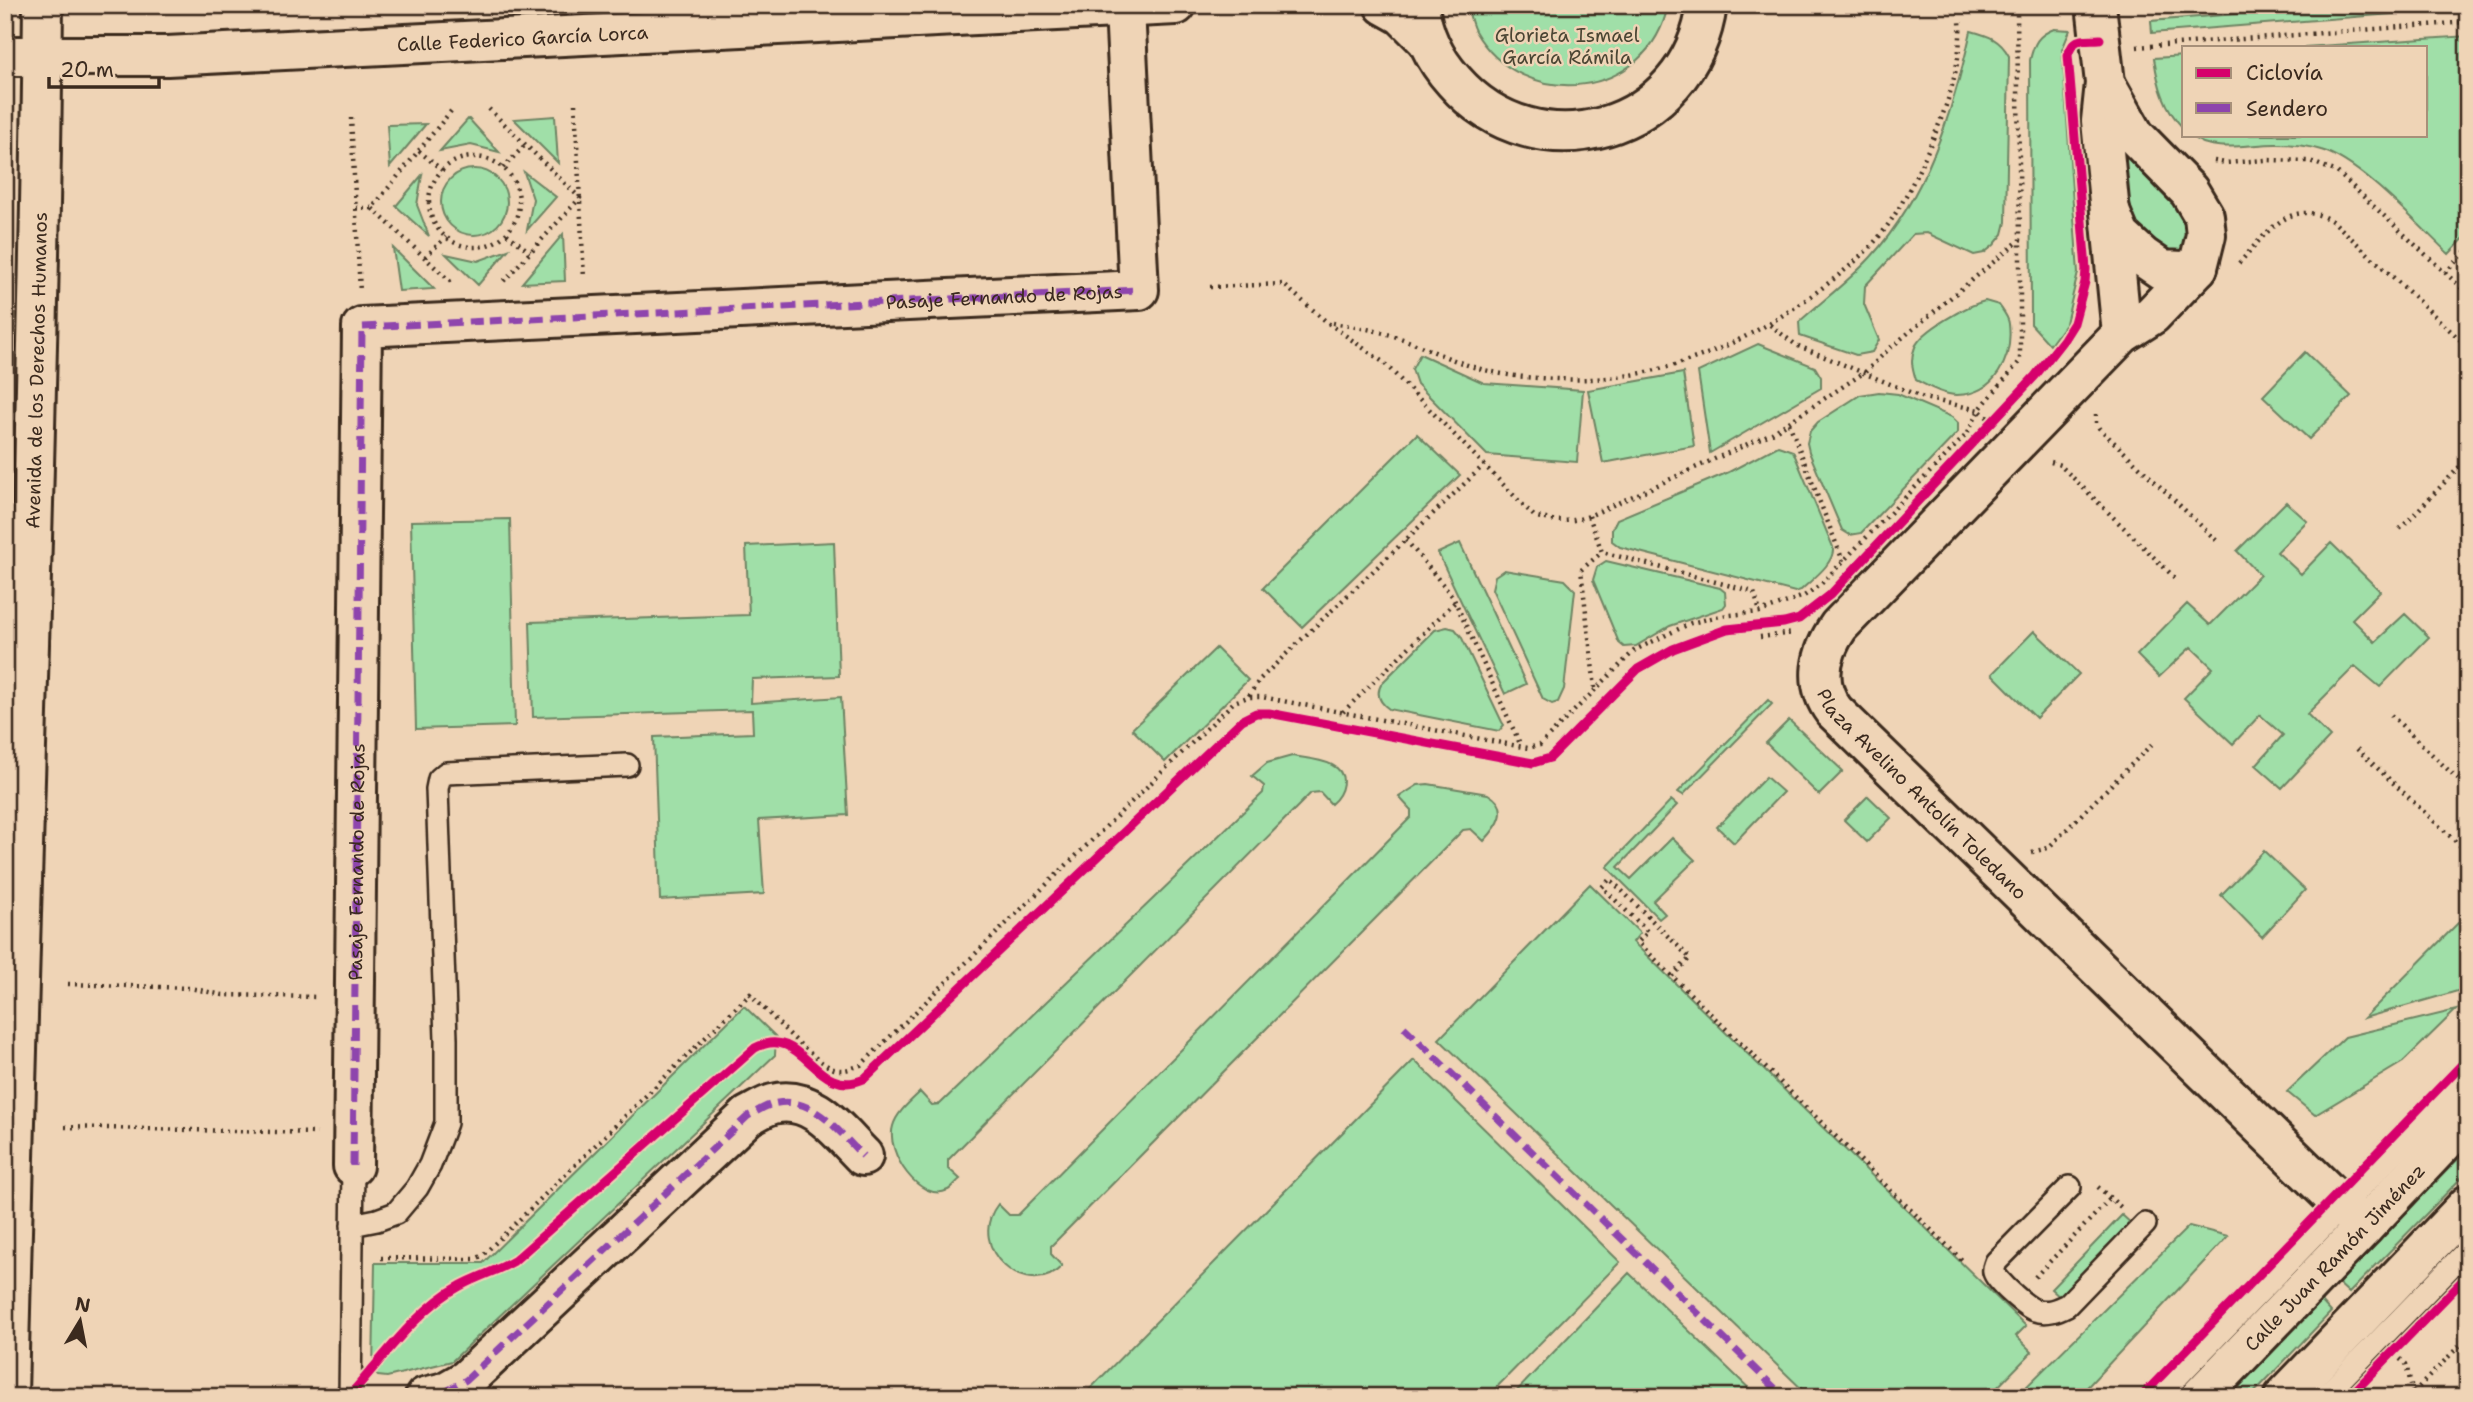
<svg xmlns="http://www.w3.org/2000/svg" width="2473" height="1402" font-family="'Shantell Sans',sans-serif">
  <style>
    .green { fill: #a0dfa8; stroke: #6e8463; stroke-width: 2 }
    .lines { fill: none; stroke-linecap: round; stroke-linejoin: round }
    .lane-casing { stroke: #3b2a1e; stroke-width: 26 }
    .street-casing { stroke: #3b2a1e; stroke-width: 44 }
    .secondary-casing { stroke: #3b2a1e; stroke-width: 44 }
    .path { stroke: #3b2a1e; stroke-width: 4.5; stroke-dasharray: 2 5; stroke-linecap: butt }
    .lane { stroke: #efd4b6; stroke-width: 21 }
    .street { stroke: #efd4b6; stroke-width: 38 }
    .secondary { stroke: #efd4b6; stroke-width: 38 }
    .quiet { stroke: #8e44ad; stroke-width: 7; stroke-dasharray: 14 7; stroke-linecap: butt }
    .cycleway-casing { stroke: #efd4b6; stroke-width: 13 }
    .cycleway { stroke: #d6006c; stroke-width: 9 }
    .labels { text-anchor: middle; stroke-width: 5; stroke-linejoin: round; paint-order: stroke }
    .park-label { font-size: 19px; fill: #4a4533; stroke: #efd4b6 }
    .street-label { font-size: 19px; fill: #3b2a1e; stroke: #efd4b6 }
  </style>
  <rect width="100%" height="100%" fill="#efd4b6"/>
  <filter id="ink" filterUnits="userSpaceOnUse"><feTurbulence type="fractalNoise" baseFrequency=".0143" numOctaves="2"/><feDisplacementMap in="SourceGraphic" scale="14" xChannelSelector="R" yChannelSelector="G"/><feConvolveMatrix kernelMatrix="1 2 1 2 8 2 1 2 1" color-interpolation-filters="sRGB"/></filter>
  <g filter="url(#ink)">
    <path class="green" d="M1467 5H1668C1649 100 1522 113 1475 31 1471 23 1469 13 1467 5Z
      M2345 5H2468V8L2152 33 2151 21Z
      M2054 29 2070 30 2062 50 2078 273 2066 323 2050 345 2031 324 2030 60C2034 43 2038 35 2054 29Z
      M1971 31C1989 36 2000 39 2009 56L2006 222 2003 234 1994 245 1984 253 1974 255 1927 233 1913 234 1865 286 1864 304 1879 340 1872 352 1856 355 1800 336 1799 322C1822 301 1849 281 1870 258 1927 196 1953 111 1971 31Z
      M2468 36V234L2449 254C2418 225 2360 161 2321 150 2308 146 2291 144 2278 144 2253 143 2211 155 2190 135H2426V47H2304Z
      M2184 56V129C2164 108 2158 86 2154 58Z
      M5 109 13 116 11 197H5Z
      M555 116 558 163 514 119Z
      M468 119H469L499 152 471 145 440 151Z
      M426 124 390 167 387 125Z
      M2111 126 2184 205 2188 248 2178 260 2135 238Z
      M441 202a33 33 0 1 1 66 0a33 33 0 1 1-66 0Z
      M524 172 556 197 527 230 533 199Z
      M422 175 417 205 429 236 396 206Z
      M5 215H10L5 386Z
      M563 234 565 281 522 283Z
      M393 248 434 289 399 291Z
      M508 250 478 285 446 254 478 261Z
      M1985 301 1999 305C2003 311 2009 318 2009 324 2013 359 1995 394 1957 395 1943 395 1928 386 1916 380 1912 367 1910 359 1915 347 1922 330 1968 305 1985 301Z
      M1758 344 1815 367 1821 377V388L1710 453 1698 372Z
      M2305 352 2351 396 2309 439 2263 396Z
      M1420 354 1484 383 1583 390 1577 462 1487 455 1417 384 1412 369Z
      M1683 373 1694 446 1603 463 1588 390Z
      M1879 392 1898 394 1952 417 1958 423V432L1861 533 1850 535 1842 530 1809 452 1807 443 1810 431 1818 422 1860 395Z
      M1417 434 1460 475 1302 627 1263 588Z
      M1778 446 1793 451 1833 547C1835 564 1812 579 1801 590L1795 592 1620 547 1612 541V529L1617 519 1729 472Z
      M2286 502 2307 521 2277 552 2301 574 2331 543 2380 591 2352 619 2375 642 2405 614 2429 637 2380 687 2355 666 2307 714 2330 737 2282 788 2256 765 2283 735 2260 715 2233 744 2184 698 2213 668 2191 647 2159 677 2137 655 2187 604 2210 625 2260 575 2237 551Z
      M510 519 515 726 416 729 411 521Z
      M834 542 839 676 752 679 751 703 841 697 848 815 759 820 764 894 660 900 654 737 753 733 752 710 533 717 530 622 749 615 746 546Z
      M1460 543 1526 684 1505 694 1438 553Z
      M1606 561 1720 588 1725 592 1726 604 1723 608 1670 626 1636 646 1624 647 1619 643 1593 580 1597 567Z
      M1504 570 1565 580 1575 590 1564 689 1558 702 1552 704 1543 699 1492 589 1495 576Z
      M1447 627 1455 629 1461 636 1502 722 1504 725 1499 731 1389 709C1379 702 1375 694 1382 683L1435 630Z
      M2034 631 2079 674 2036 718 1992 674Z
      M1216 648 1248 680 1165 762 1132 729Z
      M1768 700 1772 704 1683 795 1678 792Z
      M1789 720 1843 771 1819 795 1766 743Z
      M1292 756C1304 758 1321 759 1332 765 1350 774 1343 794 1331 804L1320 792 1311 793 948 1160V1168L960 1179C956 1182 952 1188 948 1190 920 1204 885 1152 893 1126 897 1112 910 1102 920 1092L932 1105 940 1104 1263 793 1264 786 1252 776 1267 763Z
      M1766 777 1783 792 1734 843 1717 827Z
      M1428 784 1488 794C1512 808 1498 826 1484 841L1471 829 1463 830 1051 1246V1254L1062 1266C1027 1303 964 1248 998 1204L1009 1215H1018L1411 817V810L1399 797 1418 785Z
      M1868 796 1891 818 1867 842 1844 820Z
      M1671 800 1677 805 1618 867 1631 879 1672 838 1695 860 1653 901 1665 914 1659 919 1607 867Z
      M2264 851 2305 890 2262 937 2221 895Z
      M1590 884 1640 933 1633 942 2026 1326 2016 1336 2032 1352 1988 1397H1810L1439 1039Z
      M2468 913V988L2364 1018Z
      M744 1006 776 1037 775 1055 452 1361 387 1377 378 1376 373 1371 375 1263H483Z
      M2456 1010 2403 1062 2315 1115 2287 1092 2345 1037Z
      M1414 1060 1620 1262 1487 1397H1082Z
      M2468 1149V1171L2349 1293 2337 1282Z
      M2122 1215 2133 1225 2062 1299 2051 1289Z
      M2189 1226 2228 1236 2078 1397H2016Z
      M1629 1273 1758 1397H1511Z
      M2320 1300 2331 1312 2250 1397H2227Z"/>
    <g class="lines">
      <g class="lane-casing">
        <path id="lane" d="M2070 1187 1996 1262C1995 1266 1993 1268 1994 1272 1996 1281 2026 1307 2035 1310 2047 1314 2057 1310 2067 1305L2145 1224
          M352 1225 377 1220 396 1213 417 1188 430 1165 446 1123V1039L437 789 439 779 446 773 627 765
          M350 1397 353 1166
          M2158 1397 2468 1077
          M2324 1397 2468 1249"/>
      </g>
      <g class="street-casing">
        <g id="street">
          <path d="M1384 5 1402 15 1427 40"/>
          <path d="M1419 5C1422 34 1435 60 1454 81 1537 176 1690 132 1707 5"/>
          <path d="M2096 5 2105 83 2101 121 2122 334"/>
          <path id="s1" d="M5 56H167L1176 5"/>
          <path id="s2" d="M2105 83 2135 136 2189 191 2204 216 2206 235 2198 267 2152 315 2122 334 1839 626C1820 653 1813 683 1834 711L2364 1227"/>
          <path d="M2111 214 2120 236 2143 257 2162 270 2183 271 2198 267"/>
          <path id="s3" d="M353 1166 362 327 1139 290 1125 9"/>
          <path d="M425 1397 445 1392 466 1380 748 1116C756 1112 765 1106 773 1104 812 1094 838 1131 863 1156"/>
        </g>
      </g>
      <g class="secondary-casing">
        <g id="secondary">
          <path id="s4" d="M8 1397C18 933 38 469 43 5"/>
          <path id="s5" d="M2200 1397 2364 1227 2468 1117"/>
          <path d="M2284 1397 2468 1205"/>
        </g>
      </g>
      <path class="path" d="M2137 47 2468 22
        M575 104 584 278
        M489 109 580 198 502 283
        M451 111 372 208 454 285
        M351 118 360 292
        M419 151 442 170
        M429 202a45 45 0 1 1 90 0a45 45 0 1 1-90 0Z
        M2214 161 2226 163 2265 160 2310 161 2337 172 2468 294
        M503 168 526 144
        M356 208H372
        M507 234 530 252
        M425 257 446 237
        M2239 263C2266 234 2291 194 2335 223L2468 347
        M2445 273 2468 249
        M1210 287 1283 284 1328 323 1383 362 1534 516C1555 522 1569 523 1589 516L1772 433 1865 372 1889 349 2020 240 2017 13
        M1333 323C1348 326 1365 328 1380 332 1417 341 1451 363 1489 371 1511 377 1535 378 1558 379 1657 384 1745 346 1822 288 1842 273 1862 257 1878 238 1901 210 1917 175 1932 141 1949 102 1962 62 1960 19
        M1770 325 1796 345 1924 398 1979 410 2020 361V241
        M2096 414V423L2099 428 2217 541
        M1789 423 1843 561
        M2051 462 2060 465 2178 581
        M1589 516 1602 552 1754 592 1760 612
        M2400 529 2468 458
        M1406 540 1453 597 1521 746
        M1760 637 1794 633
        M1595 688 1581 570 1602 552
        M1249 696 1259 680 1484 465
        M1343 712 1455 602
        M2391 715 2468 789
        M2357 749 2468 853
        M2032 852 2048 848 2152 744
        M1672 976 1690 958 1610 879 1602 887 1648 932 1638 942 1672 976 1964 1262
        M68 984 190 988 223 995 319 997
        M65 1127 317 1133
        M2098 1187 2123 1209
        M381 1258 475 1259 482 1256 750 994C768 1012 813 1062 834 1069 844 1072 853 1068 861 1065L1234 702 1248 697H1262L1528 748 1540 745 1635 650 1691 623 1720 616 1760 612 1804 596 1820 585 1968 433 1979 410 1988 418
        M2035 1277 2110 1199
        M2400 1359 2406 1364 2413 1393 2431 1397
        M2409 1397 2468 1337"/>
      <use href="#lane" class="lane"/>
      <use href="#street" class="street"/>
      <use href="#secondary" class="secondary"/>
      <path class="quiet" d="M1404 1027 1784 1397
        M353 1166 362 327 1139 290
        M425 1397 445 1392 466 1380 748 1116C756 1112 765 1106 773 1104 812 1094 838 1131 863 1156"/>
      <g class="cycleway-casing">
        <path id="cycleway" d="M350 1395C382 1359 418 1308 460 1286 478 1276 497 1271 514 1261L755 1048C804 1022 814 1101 864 1079L1242 720 1256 713H1269L1533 763 1550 758 1638 669 1673 649 1727 629 1784 623 1799 619 1830 595 2035 376 2064 339 2074 323 2085 282 2086 269 2068 55C2074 36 2083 40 2100 39
          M2141 1397 2468 1058
          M2349 1397 2468 1275"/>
      </g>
      <use href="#cycleway" class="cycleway"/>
    </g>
  </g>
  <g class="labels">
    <g class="park-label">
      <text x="1567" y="42">Glorieta Ismael<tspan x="1567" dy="22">García Rámila</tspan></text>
    </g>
    <g class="street-label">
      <text dy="7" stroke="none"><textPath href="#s1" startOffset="518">Calle Federico García Lorca</textPath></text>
      <text dy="7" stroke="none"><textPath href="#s3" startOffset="1482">Pasaje Fernando de Rojas</textPath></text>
      <text dy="7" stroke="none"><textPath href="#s4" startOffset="1027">Avenida de los Derechos Humanos</textPath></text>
      <text dy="7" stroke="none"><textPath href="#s2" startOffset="940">Plaza Avelino Antolín Toledano</textPath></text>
      <text dy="7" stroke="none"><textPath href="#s3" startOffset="304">Pasaje Fernando de Rojas</textPath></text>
      <text dy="7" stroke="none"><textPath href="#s5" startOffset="194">Calle Juan Ramón Jiménez</textPath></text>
    </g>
  </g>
  <rect width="2473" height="1402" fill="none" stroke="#efd4b6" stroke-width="28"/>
  <rect x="14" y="14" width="2445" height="1374" fill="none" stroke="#3b2a1e" stroke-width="2.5" filter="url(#ink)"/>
  <rect x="2182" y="46" width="245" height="91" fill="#efd4b6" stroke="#a79079" stroke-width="2"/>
  <rect x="2196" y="68" width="35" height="10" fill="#d6006c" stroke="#a79079" stroke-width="2"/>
  <text x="2246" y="80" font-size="21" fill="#3b2a1e">Ciclovía</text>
  <rect x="2196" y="103" width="35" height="10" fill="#8e44ad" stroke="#a79079" stroke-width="2"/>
  <text x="2246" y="116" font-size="21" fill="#3b2a1e">Sendero</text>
  <g transform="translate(80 1321) rotate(10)" stroke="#efd4b6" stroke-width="5" paint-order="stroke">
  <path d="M0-5L12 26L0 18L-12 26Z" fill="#3b2a1e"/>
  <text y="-10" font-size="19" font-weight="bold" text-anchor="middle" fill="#3b2a1e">N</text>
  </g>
  <path d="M49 77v10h110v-10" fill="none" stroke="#3b2a1e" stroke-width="3.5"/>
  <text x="60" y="77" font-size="21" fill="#3b2a1e" stroke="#efd4b6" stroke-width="5" paint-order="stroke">20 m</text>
</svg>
